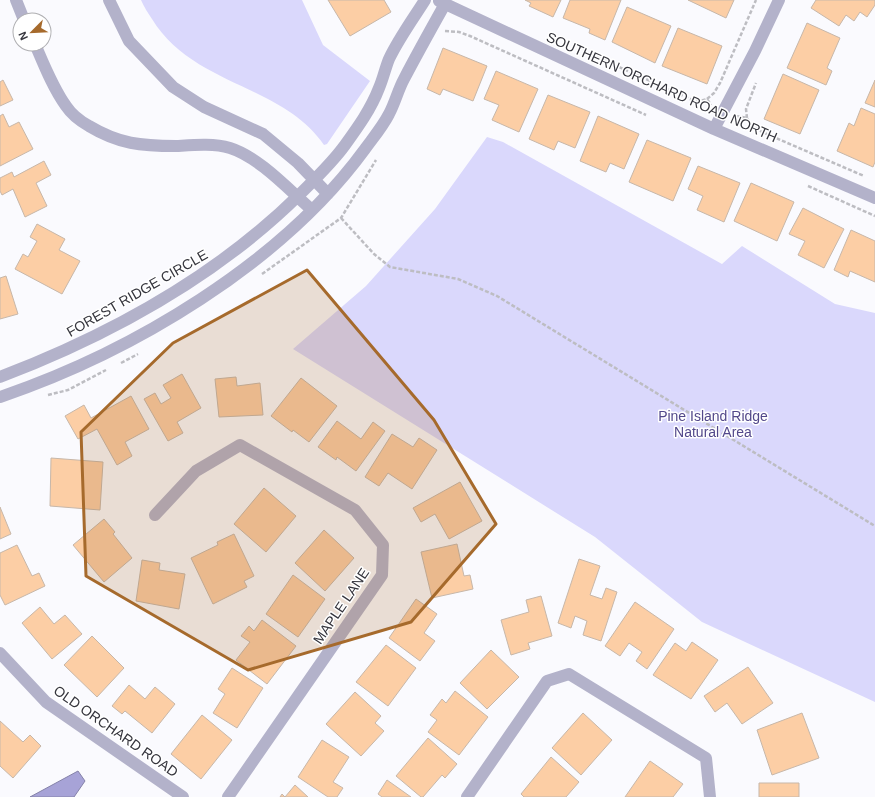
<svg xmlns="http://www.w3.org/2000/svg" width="875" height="797" font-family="Helvetica,sans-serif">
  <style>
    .green { fill: #dad8fc }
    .water { fill: #a7a3d7; stroke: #8582a9 }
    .building { fill: #fccea5; stroke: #c7b7a9 }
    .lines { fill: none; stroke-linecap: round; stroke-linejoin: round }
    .path { stroke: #bdbdc2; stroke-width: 2.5; stroke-dasharray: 4 2; stroke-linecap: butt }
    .minor { stroke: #b3b2ca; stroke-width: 12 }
    .marked { fill: #a66a2c; fill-opacity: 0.2; stroke: #a66a2c; stroke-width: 3; stroke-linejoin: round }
    .labels { text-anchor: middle; stroke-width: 3; stroke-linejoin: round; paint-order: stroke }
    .street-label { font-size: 14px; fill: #35353d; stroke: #fff }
    .park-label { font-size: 14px; fill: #52488a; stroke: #fff }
  </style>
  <rect width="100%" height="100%" fill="#fafafe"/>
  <path class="green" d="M141 0H302L323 45 370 81 327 144 324 145C282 84 193 86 152 19 148 13 144 7 141 0Z
    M487 137 503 142 722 264 742 246 835 304 875 313V702L702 622 595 537 293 349 366 286 435 209Z"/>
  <path class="water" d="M78 771 85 781 74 797H30Z"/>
  <path class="building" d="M328 0H384L391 12 350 36Z
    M525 0H561L553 17 529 6 531 3Z
    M570 0H621L605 40 589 33 590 29 563 18Z
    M688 0H734L726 18Z
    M816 0H875V5L867 17 860 12 854 21 846 15 839 26 811 8Z
    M627 7 671 26 655 63 612 42Z
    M807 23 840 38 827 68 832 71 826 85 787 68Z
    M678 28 722 46 707 84 662 66Z
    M443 48 487 66 473 101 443 89 440 95 427 89Z
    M496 71 538 89 519 132 492 120 499 105 484 99Z
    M783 74 819 90 800 134 764 119Z
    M3 80 13 100 0 106V82Z
    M875 80V107L865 103Z
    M548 95 590 112 575 148 558 141 554 150 529 139Z
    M861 108 875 114V162L873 167 837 151 849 123 854 126Z
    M3 114 9 127 19 122 33 149 0 166V116Z
    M598 116 639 134 624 169 610 163 606 172 580 161Z
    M647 140 691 158 673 201 629 182Z
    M44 161 51 175 36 183 47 206 25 217 13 189 2 195 0 191V178L12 172 14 177Z
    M698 166 740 183 724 222 697 210 703 196 688 189Z
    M751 183 794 202 777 241 734 221Z
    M803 208 844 229 824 268 798 255 805 241 789 234Z
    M37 224 65 239 59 250 80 261 62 294 15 269 23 254 28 257 37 241 30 237Z
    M851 230 875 241V282L850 271 848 277 834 270Z
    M6 276 18 314 0 319V278Z
    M182 374 201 408 177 422 183 433 168 441 144 399 155 393 161 404 171 398 163 385Z
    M236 377 237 386 260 383 263 415 219 417 215 379Z
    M301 378 337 406 309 442 293 430 292 432 271 416Z
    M131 396 149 429 125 442 132 456 117 465 97 429 78 439 65 416 84 405 91 418Z
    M337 421 361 439 373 422 385 431 356 471 337 457 336 460 318 447Z
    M392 434 413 447 419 438 437 450 412 489 388 473 379 486 365 477Z
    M51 458 103 462 100 510 50 506Z
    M460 482 482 521 449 539 435 514 421 522 413 508Z
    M264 488 296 516 266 552 234 524Z
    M0 507 11 534 0 539Z
    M104 519 115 532 113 534 132 558 104 582 73 545Z
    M324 530 354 558 325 591 295 563Z
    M234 534 254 576 244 581 247 587 213 604 191 558 218 545 217 542Z
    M457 544 464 576 470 575 473 589 432 598 421 552Z
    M17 545 32 576 39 573 45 586 5 605 0 595V553Z
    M579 559 600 566 590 595 602 599 606 588 617 592 601 641 583 635 587 621 575 616 571 628 558 623Z
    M142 560 160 563 159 570 185 574 179 609 136 601Z
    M293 575 325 599 298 637 266 614Z
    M541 596 552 636 528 643 530 649 511 655 501 620 529 612 526 600Z
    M416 599 437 614 424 633 435 641 420 661 389 638Z
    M635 602 674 629 647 669 636 661 642 652 629 643 620 656 605 646Z
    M40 607 54 624 65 615 82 634 52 659 22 623Z
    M262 620 296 646 267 684 236 660 250 642 241 636 249 626 254 631Z
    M92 636 124 668 97 697 64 665Z
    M692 642 718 660 691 699 653 675 675 643 686 651Z
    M386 645 416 668 388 706 356 682Z
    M491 650 519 677 487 709 460 683Z
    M748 667 773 703 742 724 727 703 715 712 704 696Z
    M232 668 263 688 237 728 213 713 225 694 218 689Z
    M129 685 145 699 155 687 175 704 152 733 125 711 122 714 112 706Z
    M455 691 488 717 459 755 428 732 437 720 430 715 442 699 446 703Z
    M355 692 381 716 375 723 384 731 361 756 326 724Z
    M583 713 612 740 581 775 552 748Z
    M802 713 819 758 772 775 757 730Z
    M202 715 232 740 201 779 171 754Z
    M0 721 23 742 30 735 41 746 13 778 0 766Z
    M428 738 457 764 445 778 442 775 423 797H421L396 776Z
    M322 740 349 757 333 782 343 788 337 797H328L298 777Z
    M551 757 579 782 566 797H524L521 794Z
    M650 761 683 784 673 797H625Z
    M387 780 411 797H382L378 794Z
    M759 783H799V797H759Z
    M295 785 308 797H280L282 794 285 797Z"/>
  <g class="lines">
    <path class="path" d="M445 31 459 32 470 36 646 115
      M597 57 690 99 700 101 707 99 711 105
      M707 99 714 93 720 83 756 0
      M736 116 747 118 751 125 762 132 864 176
      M747 118 746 109 756 83
      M808 186 875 216
      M341 218 374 254 390 267 458 279 497 296 875 526
      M262 274 341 218 376 160
      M121 363 138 354
      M48 395 68 390 106 370"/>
    <path class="minor" d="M16 0 24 20
      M109 0 129 41 173 87 204 107 263 134 298 163 328 194
      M439 1 714 129 875 198
      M35 44C44 65 53 88 66 106 72 115 80 121 89 126 119 144 141 146 176 146 193 145 213 143 230 148 259 157 289 190 312 210
      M714 129 755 51 779 0
      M0 377C110 335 216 277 300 194 316 178 332 163 345 145 358 127 371 109 379 88 383 79 385 69 389 59 399 38 413 19 425 0
      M0 397C132 352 281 264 365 149 373 138 383 126 389 114 395 103 398 90 404 79 417 54 431 29 445 4
      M155 515 196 471 240 445 355 510 383 545 382 575 228 797
      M0 653 46 702 183 797
      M467 797 547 681 569 674 706 758 710 797"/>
  </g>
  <path class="marked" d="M307 270 434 420 496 524 411 622 248 670 86 576 81 432 173 343Z"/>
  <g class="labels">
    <g class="street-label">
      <text transform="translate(662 87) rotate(24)" y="5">SOUTHERN ORCHARD ROAD NORTH</text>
      <text transform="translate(137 293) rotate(-30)" y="5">FOREST RIDGE CIRCLE</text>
      <text transform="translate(341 606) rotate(-56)" y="5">MAPLE LANE</text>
      <text transform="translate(116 731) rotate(35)" y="5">OLD ORCHARD ROAD</text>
    </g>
    <g class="park-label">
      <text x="713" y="421">Pine Island Ridge<tspan x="713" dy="16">Natural Area</tspan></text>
    </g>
  </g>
  <g transform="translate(32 32) rotate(246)"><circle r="19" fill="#ffffff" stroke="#aeaeb1"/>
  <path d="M0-3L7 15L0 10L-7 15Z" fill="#a66a2c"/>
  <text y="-6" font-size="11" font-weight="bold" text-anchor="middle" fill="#35353d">N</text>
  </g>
</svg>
